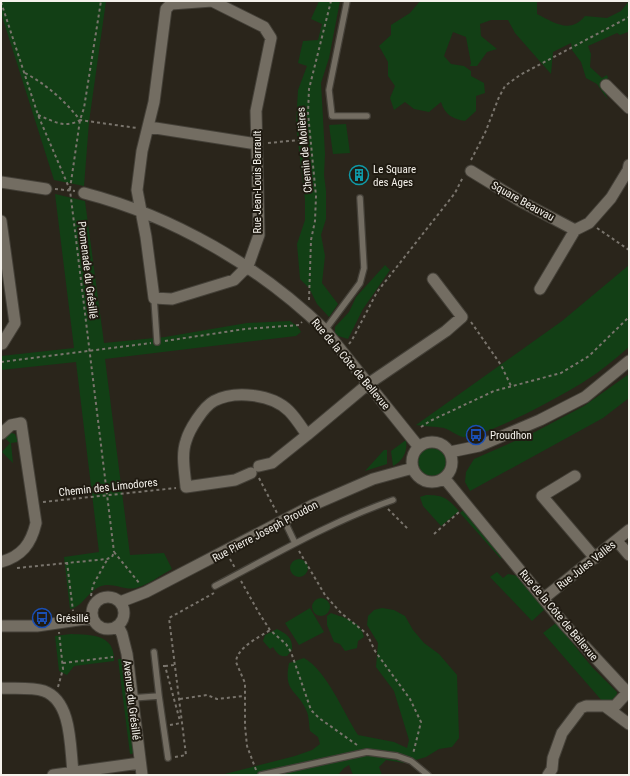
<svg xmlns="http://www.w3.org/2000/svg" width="630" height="776" font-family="'Roboto Condensed',sans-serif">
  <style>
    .green { fill: #123f15 }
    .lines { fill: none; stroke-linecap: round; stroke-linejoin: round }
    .lane-casing { stroke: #444038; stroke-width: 8 }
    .street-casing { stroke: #444038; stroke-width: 13 }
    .path { stroke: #79746c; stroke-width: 2; stroke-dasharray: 3 3; stroke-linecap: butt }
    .lane { stroke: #736d62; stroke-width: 5.5 }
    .street { stroke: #736d62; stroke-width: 11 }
    .labels { text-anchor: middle; stroke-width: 4; stroke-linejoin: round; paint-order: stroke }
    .street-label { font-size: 11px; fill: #f4f1eb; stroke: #201b12 }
    .poi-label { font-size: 11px; fill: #f4f1eb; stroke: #201b12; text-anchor: start }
  </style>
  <rect width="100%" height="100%" fill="#2a251b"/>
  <path class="green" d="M1 1H106L89 122 84 186 54 180 1 13Z
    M319 1H340L329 58 321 83 325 154 324 175 326 191V219L321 235 325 256 322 283 338 304 329 317 317 304 309 288 300 279 297 244 305 220V200L296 125 298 90 307 66 298 63 303 41 318 40 322 24 311 19Z
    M420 1H537V14C555 23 570 34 585 16L607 18 621 11 629 1 628 32 620 35 617 33 588 46 591 54 590 67 602 78 607 75 608 78 602 86 608 100 597 84 586 78 581 62 572 50 571 43 553 52 551 74 515 33 508 20H491L480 24 481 36 497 49 487 52 477 66H470L471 63 466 37 453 32 444 56 451 64 464 66 471 71V76L484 83 485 93 476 96V111L465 121C453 119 445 115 441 102L429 112 414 109 405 102 394 110 390 98 395 86 388 76V62L379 46 391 35V25L410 13Z
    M346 124 350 153 333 154 329 125Z
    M55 194 85 201 104 343 165 337 247 323 290 321 298 327 301 332 296 336 105 359 130 555 164 553 172 569C161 575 148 585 136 588 124 591 111 581 99 587 88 592 81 608 70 609L64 557 99 552 76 362 1 370V356L74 348Z
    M385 265 390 270 363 309 348 339 335 335V327L349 312 356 297Z
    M629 265V347C615 359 601 371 585 381 567 393 481 440 463 437 458 436 450 430 444 428 435 426 425 427 416 425L562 321Z
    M629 374V398L603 418 470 491 465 482 466 472 474 459 533 433 584 406Z
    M8 432 15 434 18 442 11 443 13 463 2 452 10 443 3 436Z
    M406 440C408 451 403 461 393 466L391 451Z
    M418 462a14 14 0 1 1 28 0a14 14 0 1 1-28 0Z
    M384 450H387V464L365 471Z
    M426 495C444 495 447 498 459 511L441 526 423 506 420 497Z
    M463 510 502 556 501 559 460 513Z
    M290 568a9 9 0 1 1 18 0a9 9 0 1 1-18 0Z
    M497 572 503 578 508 574 518 576 545 609 532 621 490 577Z
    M312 607a9 9 0 1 1 18 0a9 9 0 1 1-18 0Z
    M310 608 324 632 299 645 285 623Z
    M382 608 394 610 405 616 413 630 424 643 439 654 457 675 459 738 452 747 439 749 426 757 405 763 386 760 379 767 382 775H353L349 765 344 768 338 775H221L295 756 312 750 320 744 318 737 310 731C309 725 309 717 307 712 298 689 283 694 289 663L304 658C327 671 343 712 358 735L394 742 407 748 409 740 394 691 376 667 378 643 367 625 368 616 374 610Z
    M331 613C344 618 361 621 364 637L358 641 357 648 345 651 340 644 334 642 327 625V616Z
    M556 623 592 667 617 692 616 700 603 702 543 633Z
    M277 629C287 634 293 638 292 650L287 656C279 657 277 653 273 647L270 649 263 641 265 635Z
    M71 634C92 635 115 634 114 661L74 666 67 675 59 671 55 636Z
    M118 659H123L136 753 130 754Z"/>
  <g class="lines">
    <g class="lane-casing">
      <path id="lane" d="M347 1 329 90 332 116H367
        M154 298 157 342
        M325 330 360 283 364 268 360 198
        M284 520 295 543
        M215 586C274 555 330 522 393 500
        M154 652 159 696
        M132 698 159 696 168 758
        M261 775 367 752 397 756 411 761 428 775"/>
    </g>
    <g class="street-casing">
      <path id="street" d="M212 1 264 27 271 38 256 111 259 235 248 266 234 280 172 299 154 298 146 237 137 190 142 151 154 102 166 9 171 4Z
        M606 85 629 108
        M149 127 257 144
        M471 171 520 201 575 230
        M1 182 46 189
        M84 193C173 216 259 266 325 330L418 446
        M1 221 15 323 2 344
        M540 289 575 230 589 223 611 198 628 170 629 165
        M1 434 11 425 21 423 36 523C31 544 22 556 1 562
        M307 435 368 384 446 331 462 317 433 279
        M412 462a20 20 0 1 1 40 0a20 20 0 1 1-40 0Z
        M450 452 479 446 540 420 585 397 629 361
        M251 473 235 480 186 487C185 473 181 455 186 441 189 430 203 407 214 401 235 390 272 394 289 411 296 418 302 428 307 435L272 463 259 466
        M575 476 542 496 595 558
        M445 479 565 625 629 694
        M617 541 629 555
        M92 613a16 16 0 1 1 32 0a16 16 0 1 1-32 0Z
        M544 598 629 530
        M120 602 146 592 313 505 373 479 413 468
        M1 626H37L92 618
        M118 626 122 634 127 654 142 775
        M1 688C14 689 32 687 44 691 72 701 70 747 73 772
        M606 707 629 724
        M53 775 140 763
        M548 775 552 769 553 758 562 733 581 708 586 706H615L627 693"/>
    </g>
    <path class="path" d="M1 2 38 115 70 190 114 552
      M25 73C47 85 64 100 80 120L137 128
      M38 115C53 121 65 129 80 120
      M268 143 310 139
      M471 160 485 133 499 97 505 86 520 75 629 17
      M55 189 75 191
      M70 189 80 120 84 108 101 1
      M597 228 629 250
      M309 300 311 240 315 221 316 196 308 113 309 89 331 1
      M471 322 501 365 511 386
      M165 341 245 329 299 325 302 322
      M349 344 352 340 377 292 455 193 463 177
      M1 362 151 343
      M421 427 430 421 494 391 561 373 589 356 629 317
      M259 478 277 513
      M43 502 176 488
      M388 509 409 530
      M434 534 459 512
      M299 551 325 595 341 613 367 634 375 651 410 699 421 722 413 754
      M114 552 140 584
      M230 559 235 568
      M67 562 73 611
      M17 568 107 559 112 557 114 552
      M241 581 259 613 270 630 286 644 291 652 311 710 319 718 357 745
      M91 596 93 585 107 560
      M63 663 113 657
      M163 666H165L180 721
      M165 666 174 665
      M58 687 63 669 59 632
      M180 699 207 695 217 699 244 696
      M170 725 181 723
      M175 757 186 755 169 618 214 593
      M256 770 247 746 245 726V683L236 662C237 647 260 637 270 630"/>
    <use href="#lane" class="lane"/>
    <use href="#street" class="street"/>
  </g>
  <defs>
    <g id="building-ring" transform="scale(1)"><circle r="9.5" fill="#201b12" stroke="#0f9aa8" stroke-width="1.5"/><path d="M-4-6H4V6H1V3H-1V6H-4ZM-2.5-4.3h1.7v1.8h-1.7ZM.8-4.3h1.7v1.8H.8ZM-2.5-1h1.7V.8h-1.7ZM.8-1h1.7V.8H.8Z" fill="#0f9aa8"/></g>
    <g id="bus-ring" transform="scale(1)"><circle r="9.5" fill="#201b12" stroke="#1a4fb4" stroke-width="1.5"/><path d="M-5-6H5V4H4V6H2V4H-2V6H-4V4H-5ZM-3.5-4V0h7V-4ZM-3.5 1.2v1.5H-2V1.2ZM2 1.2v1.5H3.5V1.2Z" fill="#1a4fb4"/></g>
  </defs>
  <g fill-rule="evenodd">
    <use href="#building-ring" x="359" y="175"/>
    <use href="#bus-ring" x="476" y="435"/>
    <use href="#bus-ring" x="42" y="618"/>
  </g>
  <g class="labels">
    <g class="street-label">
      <text transform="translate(304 150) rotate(-95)" y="4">Chemin de Molières</text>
      <text transform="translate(257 182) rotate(-90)" y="4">Rue Jean-Louis Barrault</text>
      <text transform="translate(523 201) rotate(29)" y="4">Square Beauvau</text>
      <text transform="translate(88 270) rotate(83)" y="4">Promenade du Grésillé</text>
      <text transform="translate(351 364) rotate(50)" y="4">Rue de la Côte de Bellevue</text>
      <text transform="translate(108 487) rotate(-6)" y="4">Chemin des Limodores</text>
      <text transform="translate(265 531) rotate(-28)" y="4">Rue Pierre Joseph Proudon</text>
      <text transform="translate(586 565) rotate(-38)" y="4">Rue Jules Vallès</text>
      <text transform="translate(559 615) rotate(50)" y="4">Rue de la Côte de Bellevue</text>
      <text transform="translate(132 700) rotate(83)" y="4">Avenue du Grésillé</text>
    </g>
    <g class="poi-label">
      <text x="373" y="173">Le Square<tspan x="373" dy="13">des Ages</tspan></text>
      <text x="490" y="439">Proudhon</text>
      <text x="56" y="622">Grésillé</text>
    </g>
  </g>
  <rect width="630" height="776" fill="none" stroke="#f4f1eb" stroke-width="4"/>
</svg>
